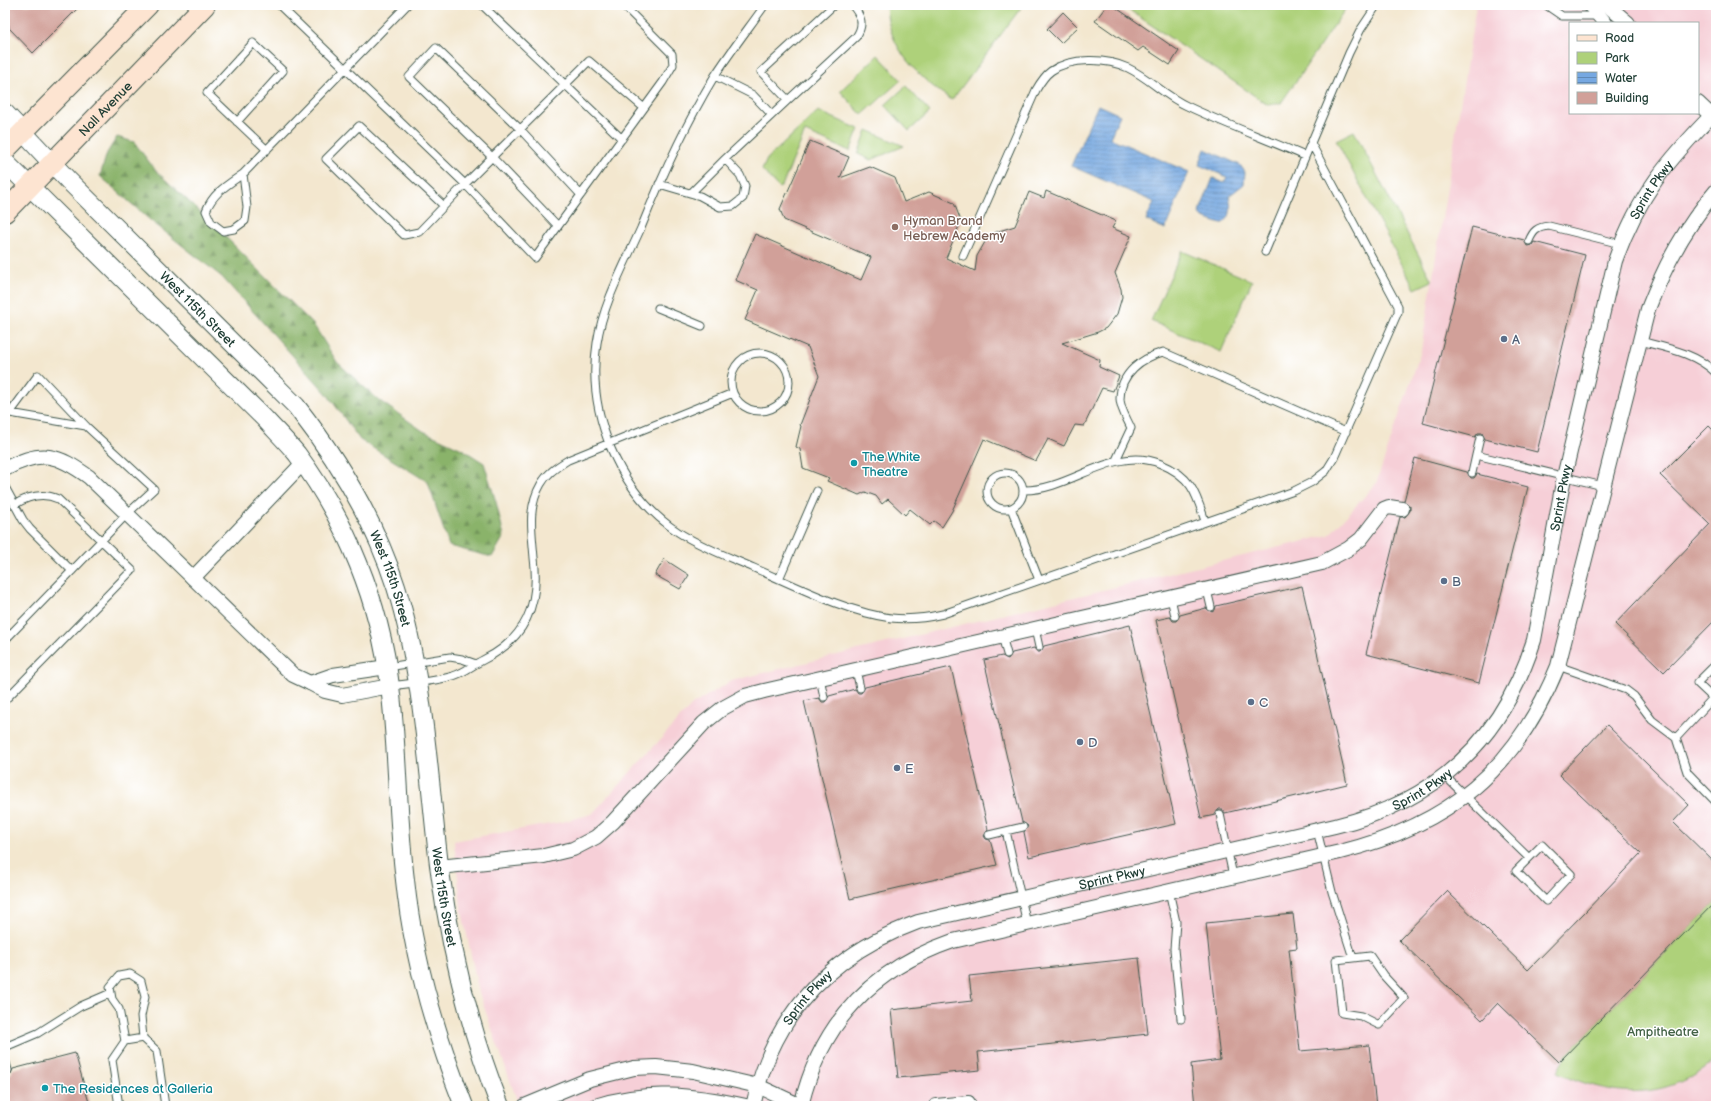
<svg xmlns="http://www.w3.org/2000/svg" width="1721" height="1111" font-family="'Balsamiq Sans',sans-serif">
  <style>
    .built { fill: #f6cfd7; fill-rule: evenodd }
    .forest { fill: url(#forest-firs); stroke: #54784f }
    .park { fill: #aed17a; stroke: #668757 }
    .water { fill: url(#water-rules); stroke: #4a728a }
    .building { fill: #d1a099 }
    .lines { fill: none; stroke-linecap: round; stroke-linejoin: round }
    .service-casing { stroke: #3f564b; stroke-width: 9 }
    .minor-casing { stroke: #3f564b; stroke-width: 16 }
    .tertiary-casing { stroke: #3f564b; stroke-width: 20 }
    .secondary-casing { stroke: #3f564b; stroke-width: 22 }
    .service { stroke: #fff; stroke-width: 7 }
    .minor { stroke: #fff; stroke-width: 14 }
    .tertiary { stroke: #fff; stroke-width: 18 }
    .secondary { stroke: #fde4d1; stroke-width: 20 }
    .education-dot { fill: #8d6e63; stroke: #fff; stroke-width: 1.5 }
    .service-dot { fill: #5c6f8a; stroke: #fff; stroke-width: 1.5 }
    .culture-dot { fill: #0f9aa8; stroke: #fff; stroke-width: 1.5 }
    .labels { text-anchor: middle; stroke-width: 3; stroke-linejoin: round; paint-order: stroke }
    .street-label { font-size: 13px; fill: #1f3d34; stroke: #fff }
    .education-label { font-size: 13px; fill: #785e54; stroke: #fff; text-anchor: start }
    .service-label { font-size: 13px; fill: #4e5e75; stroke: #fff; text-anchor: start }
    .culture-label { font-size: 13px; fill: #0d838f; stroke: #fff; text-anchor: start }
    .park-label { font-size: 13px; fill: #436246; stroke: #fff }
  </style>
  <defs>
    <pattern id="forest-firs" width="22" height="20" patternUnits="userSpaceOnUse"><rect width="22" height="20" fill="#8ab36a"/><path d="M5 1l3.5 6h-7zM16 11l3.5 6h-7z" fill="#709358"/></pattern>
    <pattern id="water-rules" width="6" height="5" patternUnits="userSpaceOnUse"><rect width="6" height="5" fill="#76a8e1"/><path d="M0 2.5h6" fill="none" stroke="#608ab7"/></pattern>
  </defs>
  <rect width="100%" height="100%" fill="#fff"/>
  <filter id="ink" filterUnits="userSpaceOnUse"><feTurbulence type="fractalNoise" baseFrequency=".025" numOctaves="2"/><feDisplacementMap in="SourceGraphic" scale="8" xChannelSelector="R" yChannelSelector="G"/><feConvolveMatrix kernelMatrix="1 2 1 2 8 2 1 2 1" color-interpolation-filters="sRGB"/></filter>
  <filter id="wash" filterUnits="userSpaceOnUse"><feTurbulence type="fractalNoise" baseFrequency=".012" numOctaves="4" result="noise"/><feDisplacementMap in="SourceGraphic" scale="16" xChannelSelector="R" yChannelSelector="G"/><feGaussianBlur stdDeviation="0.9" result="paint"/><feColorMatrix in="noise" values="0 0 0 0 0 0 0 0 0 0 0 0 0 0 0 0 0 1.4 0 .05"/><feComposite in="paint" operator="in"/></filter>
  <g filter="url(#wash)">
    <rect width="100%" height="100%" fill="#f3e7cf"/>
    <path class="built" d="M1476 5H1716V1106H519L479 993 461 907 454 841 562 822 592 814 692 705 731 681 1329 535 1376 484 1421 351ZM1570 23H1698V113H1570Z"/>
    <path class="forest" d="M117 137 134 142 156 171 210 221 313 324 337 362 377 399 423 431 462 449 484 463 496 502 504 536 492 557 449 546 428 482 360 440 327 394 222 277 150 220 100 176 107 153Z"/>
    <path class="park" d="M886 5H1023L952 100C918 78 888 48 886 5Z
      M1122 5H1348L1281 103 1268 105Z
      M878 55 901 80 862 115 840 91Z
      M906 86 930 112 909 131 885 105Z
      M818 111 859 129 850 151 805 132 782 186 779 188 762 170 767 159Z
      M867 130 904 146 871 160 858 154Z
      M1354 131 1432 281 1415 289 1336 140Z
      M1182 251 1252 281 1221 352 1151 321Z
      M1716 901V1059C1666 1102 1613 1098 1557 1072L1566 1055Z"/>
    <path class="water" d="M1098 105 1120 115 1110 138 1189 172 1165 229 1146 220 1154 202 1071 166Z
      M1205 149 1240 165 1245 172 1244 184 1229 196C1231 206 1233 218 1221 224L1203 218 1199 213 1213 178 1224 183 1227 177 1199 165Z"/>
    <g id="blocks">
      <path class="building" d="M6 5H81L33 53 9 28Z
        M1107 5H1112L1179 51 1170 65 1143 47 1138 51 1095 21Z
        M1063 12 1078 27 1061 43 1047 29Z
        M810 141 849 157 840 178 870 167 895 178 904 202 929 192 954 203 961 221 946 258 975 271 977 256 985 242 996 232 1015 226 1029 192 1044 198 1046 191 1116 221 1112 228 1131 236 1115 273 1121 289 1122 297 1117 314 1106 328 1098 332 1062 343 1100 360 1099 367 1119 376 1113 391 1102 388 1084 426 1075 425 1064 446 1048 439 1036 461 984 439 952 511 942 527 934 521 930 525 910 509 905 515 888 499 882 504 876 496 865 492 859 495 827 481 829 478 803 468 800 449 796 447 801 426 800 425 819 376 808 347 745 320 758 290 735 280 755 234 861 280 871 257 784 220 780 209Z
        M1472 227 1524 240 1527 246 1532 245 1534 242 1585 255 1537 452 1485 439 1482 433H1478L1475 437 1423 423Z
        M1709 426 1716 433V619L1664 672 1615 624 1710 524 1660 475Z
        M1415 458 1467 472 1471 478H1474L1477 474 1528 487 1479 683 1366 654 1400 517H1405L1410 511V506L1404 501Z
        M664 559 689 575 680 589 655 575Z
        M1302 586 1347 784 1225 813 1222 809H1219L1215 815 1201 818 1156 620 1170 617 1173 621H1176L1180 615 1206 608 1212 612 1215 610 1216 606Z
        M1130 625 1176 824 1029 857 1024 832 1028 826 1022 822 984 660 1002 656 1008 659 1012 653 1034 648 1037 652H1040L1044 646Z
        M951 667 988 830 984 836 986 839 990 840 997 865 850 899 804 701 819 698 822 702H825L829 696 855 689 858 693H861L865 687Z
        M1607 725 1689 805 1673 822 1716 864V901L1559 1062 1498 1003 1482 1020 1399 940 1447 891 1528 970 1585 912 1641 853 1559 775Z
        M1293 914 1297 948 1289 949 1300 1051 1369 1045 1376 1106H1195L1191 1064 1220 1060 1206 923Z
        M1139 958 1148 1034 978 1052 980 1070 898 1078 891 1010 972 1001 969 976Z
        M75 1053 90 1106H5V1074H11L13 1069Z"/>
    </g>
  </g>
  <g filter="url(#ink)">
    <use href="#blocks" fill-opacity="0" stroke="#3f564b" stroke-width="1"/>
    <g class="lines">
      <g class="service-casing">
        <path id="service" d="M279 5 465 184 419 232 404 235 326 159 359 126 444 206
          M482 5 622 139
          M623 5 672 54 673 65 663 82 535 258 465 184 589 61 644 108
          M765 5C748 29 730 52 714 77 685 125 662 176 641 228 625 264 603 303 597 343 586 413 619 493 678 532 701 547 729 557 754 568 794 585 848 613 891 618 909 620 926 618 943 614L1294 491 1312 482 1326 471 1334 458 1398 312V306L1311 143
          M834 5 761 72 788 100 856 37C865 24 861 16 852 5
          M1546 5 1562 16H1598
          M772 115 788 100
          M237 122 283 71 253 43 207 93 267 150
          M243 174 247 207 245 221 234 229 223 231 211 222 206 211C213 193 227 185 243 174L407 5
          M659 184 700 196 720 207 733 206 743 198 745 186 740 175 725 159 772 115 753 95 715 76
          M691 193 725 159
          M558 226 492 157 409 77 436 48 520 129 581 195
          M1529 241C1533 231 1537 227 1549 226L1621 244
          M1265 252 1349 53 1361 29 1377 5
          M963 256 1036 90C1040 83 1044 76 1051 71 1071 57 1107 58 1128 68 1149 78 1165 96 1187 106 1225 124 1266 139 1305 156
          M658 308 702 326
          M1640 341C1667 348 1696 353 1716 373
          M731 382a29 29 0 1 1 58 0a29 29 0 1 1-58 0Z
          M1476 455 1480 438
          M1116 460 1131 428C1127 419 1120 408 1120 399 1120 373 1142 358 1163 352L1346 432
          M1472 473 1476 455 1603 486
          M987 491a18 18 0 1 1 36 0a18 18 0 1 1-36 0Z
          M5 487 23 520 30 529 72 571
          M1023 490C1071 491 1112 444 1161 464 1191 476 1196 493 1205 521
          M1011 508 1039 580
          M779 579 817 491
          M1207 590 1211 607
          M1171 598 1175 616
          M1035 629 1039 647
          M1002 636 1007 654
          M5 640 127 514 154 489 86 426 38 375 10 413 86 426
          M1558 666 1626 690 1634 696 1652 720 1676 738 1713 698
          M388 667 450 657 462 659 476 664
          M856 670 860 688
          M820 678 824 697
          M390 686C411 683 433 682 453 676 464 673 473 665 483 660 526 639 540 604 534 558 532 531 527 508 541 484 547 473 558 466 568 460L733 393
          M5 700 132 570 58 499C43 492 28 496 14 505
          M1716 701 1697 683 1716 664
          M1676 738 1687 772 1716 802
          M1445 776 1529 858 1516 871 1546 901 1571 874 1542 845 1529 858
          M1220 814 1233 876
          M1317 830 1332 892 1353 958 1336 960 1342 1013 1361 1016 1379 1025 1404 998 1383 975 1370 956 1353 958
          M1006 831 1027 924
          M989 835 1023 827
          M1169 891 1176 922 1174 949 1181 1019
          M125 1041 119 1009 112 999 110 987 119 976 130 974 141 981 145 997 141 1016 143 1038
          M5 1047 38 1033 81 1006 111 993
          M5 1060 8 1070
          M119 1106 112 1060 125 1041 143 1038 157 1051 165 1106"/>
      </g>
      <g class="minor-casing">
        <g id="minor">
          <path d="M1590 5 1605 23"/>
          <path d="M1607 5 1628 23"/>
          <path d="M1698 103 1716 120"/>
          <path d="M5 469C42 449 57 454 89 477L293 675 310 683"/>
          <path d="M193 578 303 463"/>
          <path d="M387 667 333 675 310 683 325 691 342 695 390 686"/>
          <path d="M439 867 544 856 573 849 596 837 613 822 704 723 723 708 745 696 764 691 1322 563 1348 549 1361 539 1384 509 1389 507 1402 509"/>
          <path d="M525 1106 590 1079 634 1068 656 1067 693 1071 758 1086 801 1106"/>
          <path d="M595 1106C647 1089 693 1095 746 1106"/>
          <path id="s1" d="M753 1106C773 1014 830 954 918 922L1335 826C1436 802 1503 739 1534 640L1564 477 1615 261C1639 194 1667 161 1716 111"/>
          <path d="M801 1106C821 1022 872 969 953 941L1340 852C1449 825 1516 770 1558 666L1648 309C1665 265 1685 227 1716 191"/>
          <path d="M936 1106 968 1103 969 1106"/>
        </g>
      </g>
      <g class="tertiary-casing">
        <g id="tertiary">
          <path id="s2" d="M5 113 68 180 296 406C339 461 374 519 396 587 424 676 428 773 439 865 450 948 469 1028 500 1106"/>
          <path d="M5 162 265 419C275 430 287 442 297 454 347 521 380 603 390 686 398 751 397 816 405 880 413 958 435 1033 464 1106"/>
        </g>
      </g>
      <g class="secondary-casing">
        <g id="secondary">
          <path d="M5 150 148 5"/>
          <path id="s3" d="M5 212 205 5"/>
        </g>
      </g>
      <use href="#service" class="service"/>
      <use href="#minor" class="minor"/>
      <use href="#tertiary" class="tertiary"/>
      <use href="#secondary" class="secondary"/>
    </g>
  </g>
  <circle class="education-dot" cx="895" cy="227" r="4"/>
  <g class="service-dot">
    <circle cx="1504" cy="339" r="4"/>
    <circle cx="1444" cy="581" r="4"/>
    <circle cx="1251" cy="702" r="4"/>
    <circle cx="1080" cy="742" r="4"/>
    <circle cx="897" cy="768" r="4"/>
  </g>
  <g class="culture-dot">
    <circle cx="854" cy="463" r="4"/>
    <circle cx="45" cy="1088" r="4"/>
  </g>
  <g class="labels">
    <g class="street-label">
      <text dy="5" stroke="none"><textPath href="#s3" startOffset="144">Nall Avenue</textPath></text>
      <text dy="5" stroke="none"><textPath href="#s1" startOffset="1441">Sprint Pkwy</textPath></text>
      <text dy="5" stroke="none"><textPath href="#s2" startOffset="275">West 115th Street</textPath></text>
      <text dy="5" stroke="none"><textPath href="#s1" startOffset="1118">Sprint Pkwy</textPath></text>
      <text dy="5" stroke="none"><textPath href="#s2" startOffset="611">West 115th Street</textPath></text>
      <text dy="5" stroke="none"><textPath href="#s1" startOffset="782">Sprint Pkwy</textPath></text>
      <text dy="5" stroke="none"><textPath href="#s1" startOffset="458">Sprint Pkwy</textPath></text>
      <text dy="5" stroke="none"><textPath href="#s2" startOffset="935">West 115th Street</textPath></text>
      <text dy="5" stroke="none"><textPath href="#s1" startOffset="123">Sprint Pkwy</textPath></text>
    </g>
    <g class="education-label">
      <text x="903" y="225">Hyman Brand<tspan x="903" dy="15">Hebrew Academy</tspan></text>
    </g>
    <g class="service-label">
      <text x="1512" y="344">A</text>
      <text x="1452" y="586">B</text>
      <text x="1259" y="707">C</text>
      <text x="1088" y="747">D</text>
      <text x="905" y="773">E</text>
    </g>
    <g class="culture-label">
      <text x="862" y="461">The White<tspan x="862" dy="15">Theatre</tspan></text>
      <text x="53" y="1093">The Residences at Galleria</text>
    </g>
    <g class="park-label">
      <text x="1663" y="1036">Ampitheatre</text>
    </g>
  </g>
  <rect width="1721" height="1111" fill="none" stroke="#fff" stroke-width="20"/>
  <rect x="1569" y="22" width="130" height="92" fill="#ffffff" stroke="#a5b1ae"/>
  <rect x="1577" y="35" width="20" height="6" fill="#fde4d1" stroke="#a5b1ae"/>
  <text x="1605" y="42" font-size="12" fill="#1f3d34">Road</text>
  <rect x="1577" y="52" width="20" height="12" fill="#aed17a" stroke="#a5b1ae"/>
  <text x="1605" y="62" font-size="12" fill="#1f3d34">Park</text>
  <rect x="1577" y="72" width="20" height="12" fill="url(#water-rules)" stroke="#a5b1ae"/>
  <text x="1605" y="82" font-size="12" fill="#1f3d34">Water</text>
  <rect x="1577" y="92" width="20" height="12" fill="#d1a099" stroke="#a5b1ae"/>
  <text x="1605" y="102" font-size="12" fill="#1f3d34">Building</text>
</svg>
